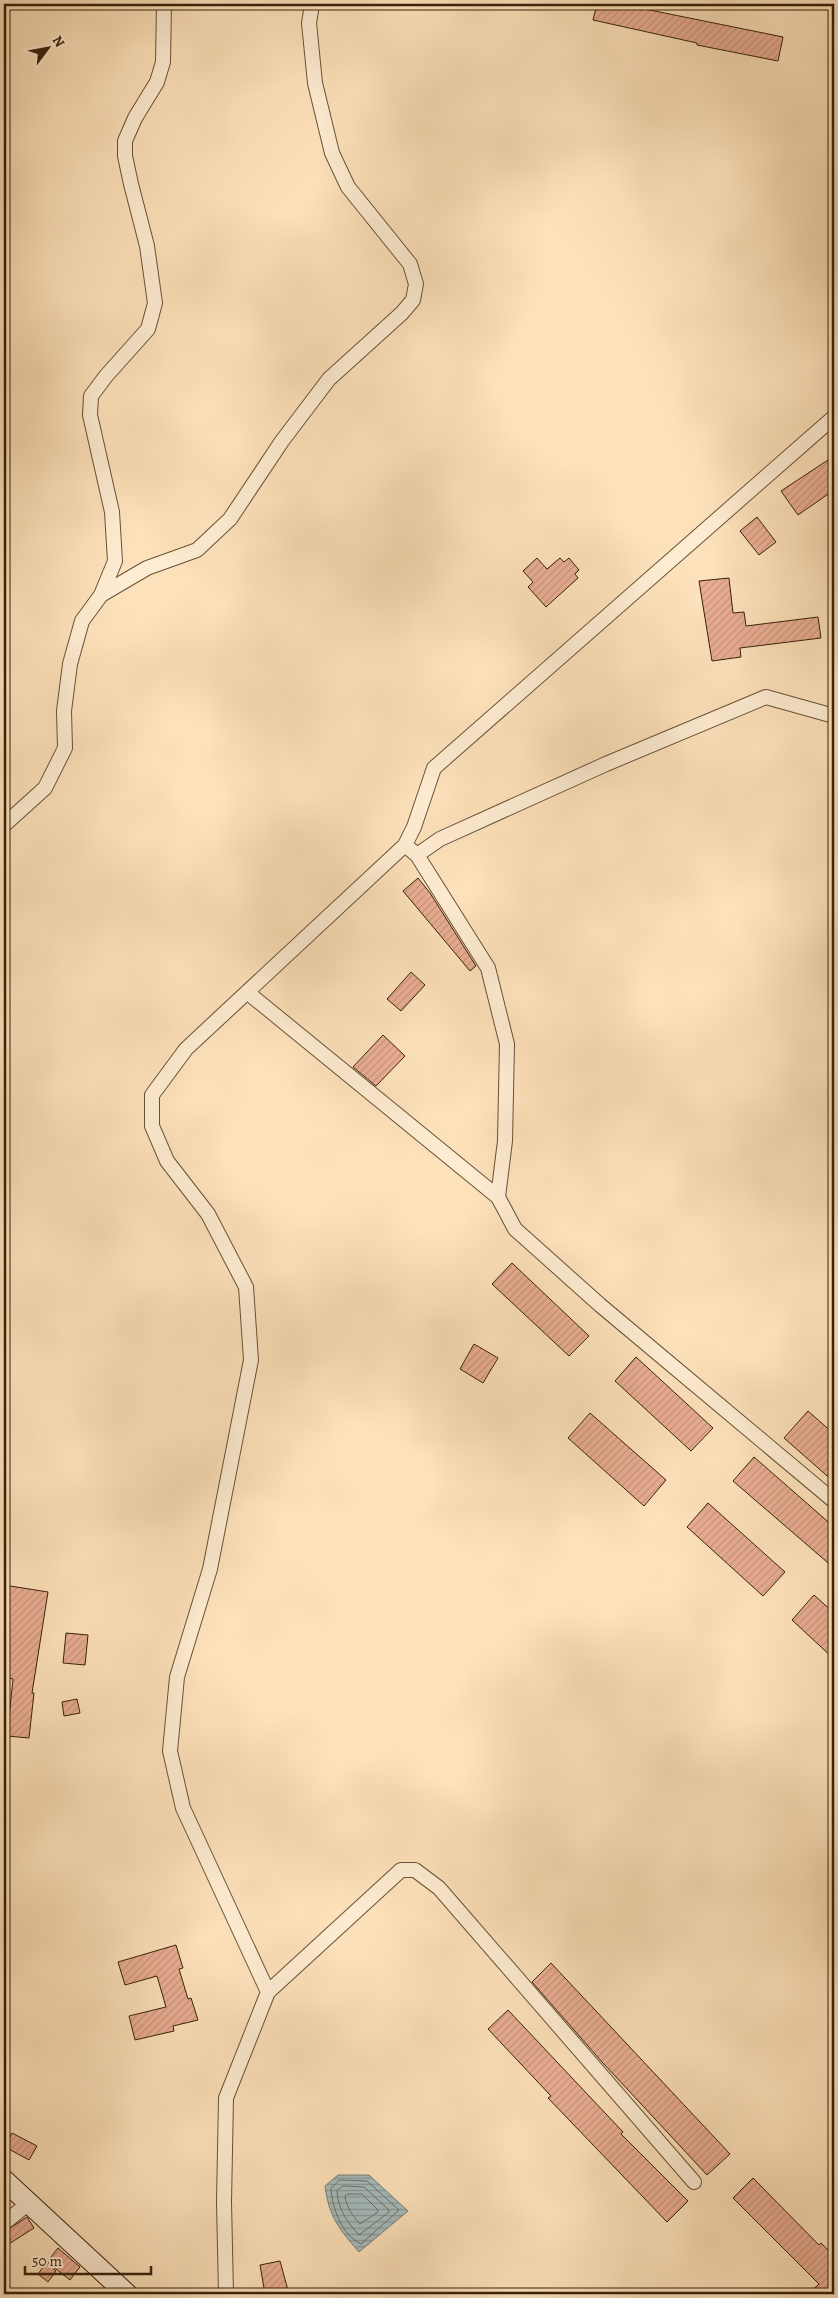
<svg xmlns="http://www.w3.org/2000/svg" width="838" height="2298" font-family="Alegreya,serif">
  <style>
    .water { fill: url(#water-rules); stroke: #797d75 }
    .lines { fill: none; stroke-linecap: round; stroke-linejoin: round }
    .shore { stroke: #6e6e63; stroke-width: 1 }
    .building { fill: url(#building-hatch); stroke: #37210a }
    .street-casing { stroke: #685136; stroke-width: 16 }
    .secondary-casing { stroke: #37210a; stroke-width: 22 }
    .street { stroke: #feecd2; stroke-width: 14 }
    .secondary { stroke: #feecd2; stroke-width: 20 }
  </style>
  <defs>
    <pattern id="water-rules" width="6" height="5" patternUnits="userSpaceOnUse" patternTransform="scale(1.25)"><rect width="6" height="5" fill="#a5babc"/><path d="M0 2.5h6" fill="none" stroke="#879797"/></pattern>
    <pattern id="building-hatch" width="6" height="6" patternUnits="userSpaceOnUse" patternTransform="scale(1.25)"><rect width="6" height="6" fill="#eaae93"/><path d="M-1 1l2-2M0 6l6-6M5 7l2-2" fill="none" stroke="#c9957d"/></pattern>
  </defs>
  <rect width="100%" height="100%" fill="#fde1ba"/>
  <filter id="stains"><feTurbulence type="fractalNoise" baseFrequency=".004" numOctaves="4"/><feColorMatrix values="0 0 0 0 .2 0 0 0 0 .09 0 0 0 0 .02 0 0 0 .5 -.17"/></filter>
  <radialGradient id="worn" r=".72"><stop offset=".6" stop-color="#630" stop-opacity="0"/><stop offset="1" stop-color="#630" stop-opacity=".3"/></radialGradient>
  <path class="water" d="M338 2175H369L408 2211 359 2252C339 2229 329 2217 325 2186Z"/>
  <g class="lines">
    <path class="shore" d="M340 2180 367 2181 399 2210 361 2244C342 2235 332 2208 331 2189Z
      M343 2186 364 2187 388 2209 389 2212 359 2235C347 2222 338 2209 337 2191Z
      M348 2194H362L377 2209 378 2212 360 2224C353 2216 346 2207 345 2196Z"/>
  </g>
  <path class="building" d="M597 4H620L783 37 778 61 697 45V43L593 20Z
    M834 456V490L798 515 781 491Z
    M757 517 776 542 759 555 740 531Z
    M537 558 547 569 560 558 564 562 569 558 579 570 575 574 578 578 546 607 528 587 533 582 523 571Z
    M729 578 733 613 744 612 746 626 818 617 821 638 740 648 741 657 712 661 699 581Z
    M418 878 430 893 476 966 470 971 403 891Z
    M411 972 425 985 401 1011 387 999Z
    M383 1035 405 1056 376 1086 353 1067Z
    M512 1263 589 1336 569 1356 492 1284Z
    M474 1344 498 1358 483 1383 460 1369Z
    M636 1357 713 1428 691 1451 615 1381Z
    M808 1411 834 1434V1482L784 1438Z
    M590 1413 666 1480 644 1506 568 1438Z
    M754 1457 834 1527V1568L733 1481Z
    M708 1503 785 1572 763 1596 687 1527Z
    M4 1585 48 1592 32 1693H34L29 1738 7 1736 13 1679 4 1677Z
    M814 1595 834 1613V1659L792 1620Z
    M66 1633 88 1635 85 1665 63 1663Z
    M77 1699 80 1713 64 1716 62 1702Z
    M176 1945 183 1968 179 1969 188 1999 191 1998 198 2020 173 2026 174 2031 135 2040 129 2016 166 2007 157 1976 125 1985 118 1962Z
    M551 1963 730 2154 707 2175 603 2063 532 1982Z
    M508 2010 623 2132 621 2134 688 2201 667 2222 548 2098 551 2096 488 2029Z
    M12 2133 37 2146 29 2160 5 2147Z
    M753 2178 819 2245 821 2243 834 2256V2294H808L819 2284 733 2198Z
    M27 2217 34 2228 4 2247V2232Z
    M58 2248 80 2267 70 2280 47 2262Z
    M280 2261 289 2294H265L260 2265Z
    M46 2263 56 2271 48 2282 38 2274Z"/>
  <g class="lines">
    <g class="street-casing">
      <path id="street" d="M101 595 147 568 197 550 230 519 282 441 329 379 402 313 413 300 416 284 410 264 348 187 332 153 315 83 309 23 312 4
        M4 825 45 788 65 748 64 711 70 664 82 621 101 595 115 561 112 512 90 415 91 396 106 376 148 329 155 303 147 246 131 184 125 156V141L135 118 157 82 163 62 164 4
        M405 845 417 855 488 968 507 1044 505 1141 498 1197 515 1229 600 1305 834 1501
        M417 855 440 839 606 764 766 697 834 716
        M247 992 498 1197
        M268 1992 401 1870H415L439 1888 694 2182
        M4 2223 29 2203
        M226 2294 224 2202 226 2098 268 1992 183 1808 170 1751 177 1677 210 1569 251 1360 246 1287 208 1214 167 1161 152 1126V1095L186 1049 405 845 414 827 434 768 834 417"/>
    </g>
    <g class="secondary-casing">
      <path id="secondary" d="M4 2180 127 2294"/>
    </g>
    <use href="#street" class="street"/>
    <use href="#secondary" class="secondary"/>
  </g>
  <rect width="838" height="2298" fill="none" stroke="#fde1ba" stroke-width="20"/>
  <rect x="5" y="5" width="828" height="2288" fill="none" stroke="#37210a" stroke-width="2.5"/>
  <rect x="10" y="10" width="818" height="2278" fill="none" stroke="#37210a"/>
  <g transform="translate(48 48) rotate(58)" stroke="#feecd2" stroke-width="4" paint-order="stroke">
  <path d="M0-4L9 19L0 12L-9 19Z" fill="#37210a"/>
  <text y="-8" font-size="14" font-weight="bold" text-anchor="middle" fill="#37210a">N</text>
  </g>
  <path d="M25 2266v8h126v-8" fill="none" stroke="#37210a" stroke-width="2.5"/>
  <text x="32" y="2266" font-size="15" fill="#37210a" stroke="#feecd2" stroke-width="4" paint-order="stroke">50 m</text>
  <rect width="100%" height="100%" filter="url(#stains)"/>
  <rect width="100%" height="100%" fill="url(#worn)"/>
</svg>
